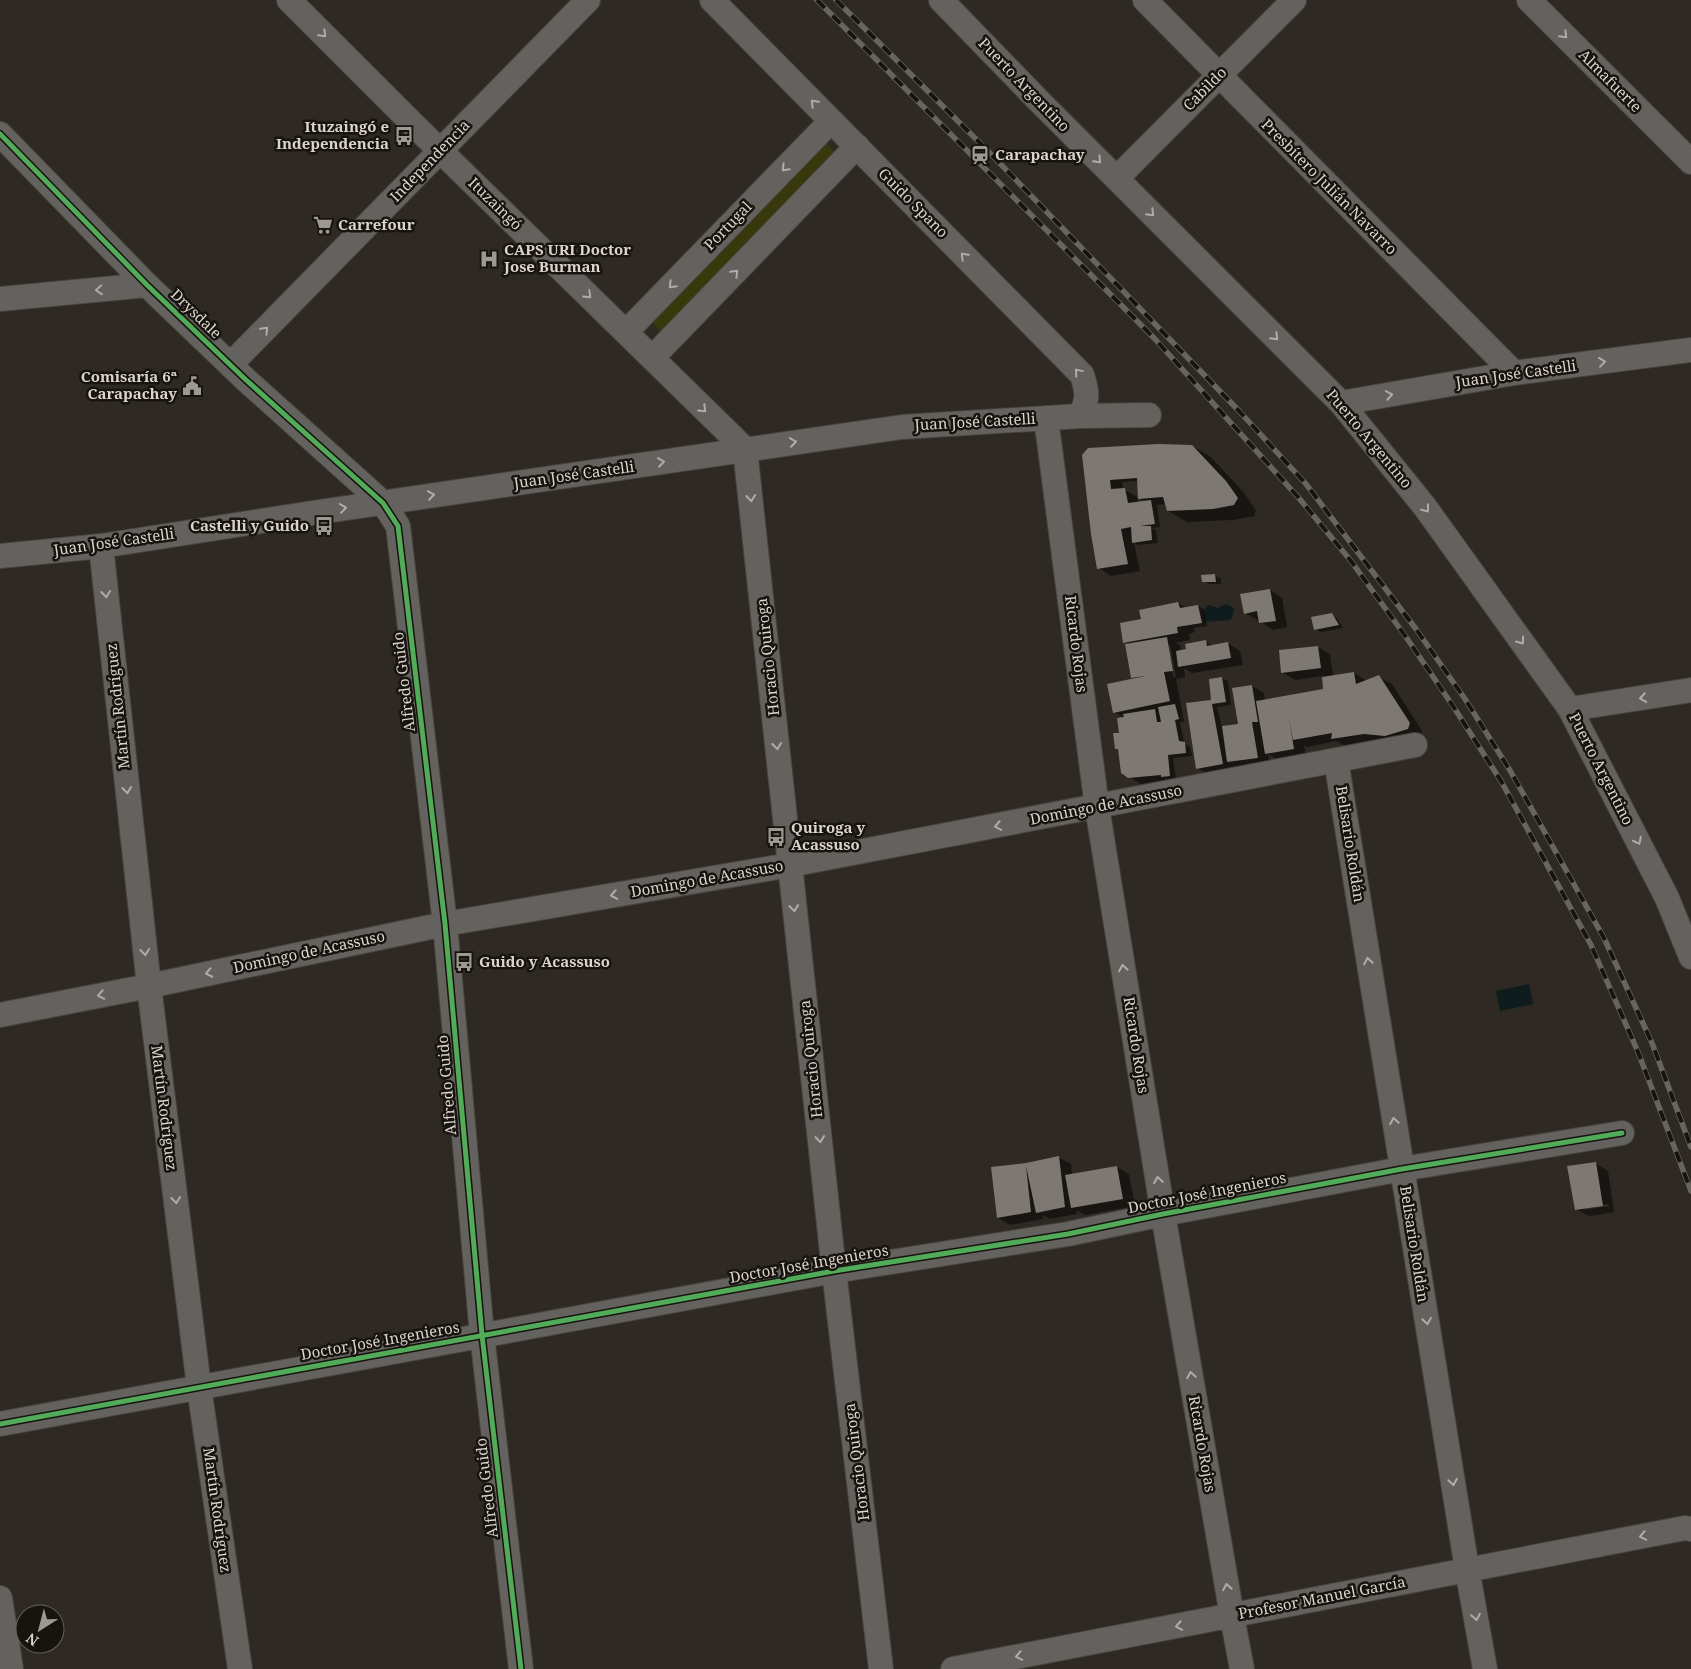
<svg xmlns="http://www.w3.org/2000/svg" width="1691" height="1669" font-family="'Noto Serif',serif">
  <style>
    .green { fill: #38390a }
    .water { fill: #0e1c1e }
    .shadow { fill: #0007; fill-rule: evenodd }
    .building { fill: #7e7873 }
    .lines { fill: none; stroke-linecap: round; stroke-linejoin: round }
    .minor-casing { stroke: #49443f; stroke-width: 26 }
    .minor { stroke: #64625f; stroke-width: 24 }
    .rail-casing { stroke: #686460; stroke-width: 5.5 }
    .rail { stroke: #17130e; stroke-width: 4; stroke-dasharray: 11; stroke-linecap: butt }
    .cycleway-casing { stroke: #17130e; stroke-width: 8 }
    .cycleway { stroke: #51ab58; stroke-width: 5 }
    .oneway { stroke: #b1aca6 }
    .labels { text-anchor: middle; stroke-width: 5; stroke-linejoin: round; paint-order: stroke }
    .street-label { font-size: 15px; fill: #dbd4cd; stroke: #17130e }
    .poi-label { font-size: 15px; font-weight: bold; fill: #dbd4cd; stroke: #17130e; text-anchor: start }
  </style>
  <rect width="100%" height="100%" fill="#2e2923"/>
  <path class="green" d="M822 138 837 155 665 335 649 319Z"/>
  <path class="water" d="M1226 604 1232 607 1234 609 1232 618 1229 620 1207 622 1203 617 1204 611 1208 605 1218 608Z
    M1529 984 1533 1004 1500 1011 1496 991Z"/>
  <path class="shadow" d="M1192 446 1211 457 1244 493 1256 510 1254 516 1233 520 1187 522 1168 511 1166 504 1157 505 1160 527 1152 528 1156 530 1158 543 1139 545 1134 543 1140 571 1111 576 1099 568 1083 455ZM1138 481 1139 498 1123 489 1122 482ZM1137 497 1146 502 1138 503Z
    M1215 575 1221 579V584H1209L1203 581V576Z
    M1270 590 1282 598 1287 627 1273 630 1261 622 1260 620H1257L1245 613Z
    M1178 603 1187 608 1198 606 1204 609 1207 626 1194 628 1195 632 1189 634 1190 640 1175 643 1180 645 1181 652 1206 642 1213 646 1228 643 1240 651 1243 665 1192 673 1184 668 1185 677 1176 679 1184 722H1180L1184 743 1190 747 1192 756 1173 758 1176 779H1172L1173 781 1142 785 1129 777 1119 750 1116 748 1125 718 1114 712 1136 679 1132 677 1129 645 1124 642 1143 620ZM1168 645H1170L1176 677H1173Z
    M1331 615 1337 618 1343 628 1321 632 1315 629Z
    M1318 647 1330 654 1333 676 1354 673 1367 681 1379 677 1392 684 1422 731 1421 736 1345 746 1336 741 1307 747 1304 745 1306 756 1279 761 1268 754 1270 765 1241 769 1234 765 1235 771 1210 775 1197 768 1187 704 1213 701 1210 680 1222 678 1228 681 1231 705 1217 707 1222 728 1240 725 1252 686 1264 693 1265 701 1324 690 1323 676 1295 680 1283 673Z
    M1058 1157 1071 1164 1072 1175 1117 1167 1129 1174 1135 1206 1085 1215 1076 1210 1077 1214 1050 1219 1043 1215V1219L1010 1225 998 1218 1026 1164Z
    M1595 1163 1608 1171 1614 1212 1589 1216 1576 1209ZM1609 1204V1206L1585 1210V1207Z"/>
  <path class="building" d="M1158 444 1192 445 1226 481 1238 498 1234 505 1213 509 1167 511 1163 497 1138 499 1137 478 1110 480 1111 489 1125 488 1128 503 1151 500 1155 524 1140 526H1151L1152 540 1132 543 1131 527 1121 529 1128 564 1097 569 1091 534 1082 455 1088 448Z
    M1215 574 1216 582H1202L1201 575Z
    M1270 589 1276 621 1259 623 1257 611 1244 614 1240 594Z
    M1178 602 1180 608 1198 605 1202 623 1177 627 1178 633 1123 643 1120 623 1141 619 1139 610Z
    M1332 613 1339 625 1314 630 1311 617Z
    M1167 637 1173 671 1164 672 1170 701 1113 713 1107 684 1145 676 1131 678 1125 644Z
    M1206 640 1207 646 1228 642 1231 658 1178 667 1176 651 1186 649 1185 644Z
    M1318 646 1321 668 1281 673 1279 650Z
    M1354 672 1356 684 1379 675 1410 723 1408 729 1385 736 1364 734 1331 739 1332 733 1293 740 1289 718 1294 749 1265 754 1256 701 1323 689 1322 677Z
    M1222 677 1226 702 1212 704 1223 764 1196 769 1186 703 1211 700 1209 679Z
    M1252 685 1258 722H1252L1258 758 1227 762 1222 726 1238 724 1232 688Z
    M1175 704 1179 719 1175 720 1179 741 1185 742 1186 753 1168 755 1170 776 1161 777V775L1128 778 1121 773 1118 749H1115L1113 733H1119L1117 718 1124 717 1123 714 1155 709 1157 722H1161L1158 707Z
    M1059 1156 1065 1207 1036 1213 1026 1166 1031 1212 997 1218 991 1167 1026 1163Z
    M1596 1162 1603 1206 1575 1210 1567 1166Z
    M1117 1166 1123 1199 1071 1208 1065 1175Z"/>
  <g class="lines">
    <g class="minor-casing">
      <path id="minor" d="M289 0 415 126 745 449
        M712 0 1082 375C1088 393 1088 400 1080 416
        M941 0 1038 100 1341 403 1425 507 1570 709 1667 898 1691 957
        M1145 0 1514 373
        M1529 0 1691 162
        M0 134 147 285 245 379 383 503 398 526 445 924 482 1335 521 1669
        M1117 178 1294 0
        M0 299 147 285
        M626 332 831 121
        M652 358 857 146
        M230 365 588 0
        M1341 403 1514 373 1691 350
        M1046 418 1097 807 1163 1214 1232 1616 1242 1669
        M745 449 834 1271 881 1669
        M101 546 149 986 199 1387 240 1669
        M0 556 101 546 319 512 902 427 1080 416 1149 415
        M1570 709 1691 690
        M1336 760 1467 1569 1485 1669
        M0 1015 149 986 445 924 790 865 1415 745
        M0 1424 834 1271 1068 1234 1163 1214 1402 1169 1622 1133
        M0 1598 11 1669
        M953 1669C1197 1623 1441 1574 1685 1528L1691 1529"/>
    </g>
    <use href="#minor" class="minor"/>
    <g class="rail-casing">
      <path id="rail" d="M817 0 1154 338 1298 497 1351 561 1406 637 1453 706 1501 781 1591 945 1638 1052 1691 1191
        M836 0 986 149 1240 412 1306 484 1416 629 1465 699 1511 772 1604 938 1652 1043 1691 1147"/>
    </g>
    <use href="#rail" class="rail"/>
    <g class="cycleway-casing">
      <path id="cycleway" d="M0 134 147 285 245 379 383 503 398 526 445 924 482 1335 521 1669
        M0 1424 834 1271 1068 1234 1163 1214 1402 1169 1622 1133"/>
    </g>
    <use href="#cycleway" class="cycleway"/>
  </g>
  <defs><path id="oneway-chevron" d="M-2-3.5L2.5 0L-2 3.5" fill="none" stroke-width="1.6" stroke-linecap="round" stroke-linejoin="round" transform="scale(1.25)"/></defs>
  <g class="oneway">
    <use href="#oneway-chevron" transform="translate(323 34) rotate(45)"/>
    <use href="#oneway-chevron" transform="translate(1564 35) rotate(45)"/>
    <use href="#oneway-chevron" transform="translate(814 103) rotate(-135)"/>
    <use href="#oneway-chevron" transform="translate(1098 160) rotate(45)"/>
    <use href="#oneway-chevron" transform="translate(785 168) rotate(134)"/>
    <use href="#oneway-chevron" transform="translate(1151 213) rotate(45)"/>
    <use href="#oneway-chevron" transform="translate(964 256) rotate(-135)"/>
    <use href="#oneway-chevron" transform="translate(735 273) rotate(-46)"/>
    <use href="#oneway-chevron" transform="translate(672 285) rotate(134)"/>
    <use href="#oneway-chevron" transform="translate(99 290) rotate(175)"/>
    <use href="#oneway-chevron" transform="translate(588 295) rotate(44)"/>
    <use href="#oneway-chevron" transform="translate(265 330) rotate(-46)"/>
    <use href="#oneway-chevron" transform="translate(1275 337) rotate(45)"/>
    <use href="#oneway-chevron" transform="translate(1602 362) rotate(-7)"/>
    <use href="#oneway-chevron" transform="translate(1078 372) rotate(-130)"/>
    <use href="#oneway-chevron" transform="translate(1389 395) rotate(-10)"/>
    <use href="#oneway-chevron" transform="translate(703 409) rotate(44)"/>
    <use href="#oneway-chevron" transform="translate(793 442) rotate(-8)"/>
    <use href="#oneway-chevron" transform="translate(661 462) rotate(-8)"/>
    <use href="#oneway-chevron" transform="translate(431 495) rotate(-8)"/>
    <use href="#oneway-chevron" transform="translate(751 498) rotate(84)"/>
    <use href="#oneway-chevron" transform="translate(343 508) rotate(-8)"/>
    <use href="#oneway-chevron" transform="translate(1426 509) rotate(53)"/>
    <use href="#oneway-chevron" transform="translate(106 594) rotate(84)"/>
    <use href="#oneway-chevron" transform="translate(1521 641) rotate(54)"/>
    <use href="#oneway-chevron" transform="translate(1643 698) rotate(171)"/>
    <use href="#oneway-chevron" transform="translate(777 746) rotate(84)"/>
    <use href="#oneway-chevron" transform="translate(127 790) rotate(84)"/>
    <use href="#oneway-chevron" transform="translate(998 826) rotate(169)"/>
    <use href="#oneway-chevron" transform="translate(1638 841) rotate(63)"/>
    <use href="#oneway-chevron" transform="translate(614 895) rotate(170)"/>
    <use href="#oneway-chevron" transform="translate(794 908) rotate(84)"/>
    <use href="#oneway-chevron" transform="translate(145 952) rotate(84)"/>
    <use href="#oneway-chevron" transform="translate(1368 961) rotate(-99)"/>
    <use href="#oneway-chevron" transform="translate(1123 968) rotate(-99)"/>
    <use href="#oneway-chevron" transform="translate(209 973) rotate(168)"/>
    <use href="#oneway-chevron" transform="translate(101 995) rotate(169)"/>
    <use href="#oneway-chevron" transform="translate(1394 1121) rotate(-99)"/>
    <use href="#oneway-chevron" transform="translate(820 1139) rotate(84)"/>
    <use href="#oneway-chevron" transform="translate(1158 1180) rotate(-99)"/>
    <use href="#oneway-chevron" transform="translate(176 1200) rotate(83)"/>
    <use href="#oneway-chevron" transform="translate(1427 1321) rotate(81)"/>
    <use href="#oneway-chevron" transform="translate(1191 1375) rotate(-100)"/>
    <use href="#oneway-chevron" transform="translate(1453 1482) rotate(81)"/>
    <use href="#oneway-chevron" transform="translate(1643 1536) rotate(169)"/>
    <use href="#oneway-chevron" transform="translate(1227 1587) rotate(-100)"/>
    <use href="#oneway-chevron" transform="translate(1476 1617) rotate(80)"/>
    <use href="#oneway-chevron" transform="translate(1179 1626) rotate(169)"/>
    <use href="#oneway-chevron" transform="translate(1019 1656) rotate(169)"/>
  </g>
  <defs>
    <g id="bus-bare" transform="scale(1.5)"><path d="M-5-6H5V4H4V6H2V4H-2V6H-4V4H-5ZM-3.5-4V0h7V-4ZM-3.5 1.2v1.5H-2V1.2ZM2 1.2v1.5H3.5V1.2Z" fill="#9e9892" stroke="#17130e" stroke-width="2.5" paint-order="stroke"/></g>
    <g id="station-bare" transform="scale(1.5)"><path d="M-3-6H3Q5-6 5-4V2Q5 4 3 4L4.5 6H3L1.5 4h-3L-3 6H-4.5L-3 4Q-5 4-5 2V-4Q-5-6-3-6ZM-3.5-4v3h7v-3ZM-3.5 1v1.5H-2V1ZM2 1v1.5H3.5V1Z" fill="#9e9892" stroke="#17130e" stroke-width="2.5" paint-order="stroke"/></g>
    <g id="supermarket-bare" transform="scale(1.5)"><path d="M-6-5.5h2.5l.6 2H6L4.5 2H-2.5L-4.4-4H-6ZM-1.5 3.2a1.3 1.3 0 1 0 .1 0ZM3 3.2a1.3 1.3 0 1 0 .1 0Z" fill="#9e9892" stroke="#17130e" stroke-width="2.5" paint-order="stroke"/></g>
    <g id="hospital-bare" transform="scale(1.5)"><path d="M-5-5h3v3.5h4V-5h3V5h-3V1.5h-4V5h-3Z" fill="#9e9892" stroke="#17130e" stroke-width="2.5" paint-order="stroke"/></g>
    <g id="civic-bare" transform="scale(1.5)"><path d="M-.6-6.5H3V-4.5H.6V-3L4-1V1h2V6H-6V1h2V-1L-.6-3ZM-1.2 2.5V6h2.4V2.5Z" fill="#9e9892" stroke="#17130e" stroke-width="2.5" paint-order="stroke"/></g>
  </defs>
  <g fill-rule="evenodd">
    <use href="#bus-bare" x="404" y="136"/>
    <use href="#station-bare" x="980" y="155"/>
    <use href="#supermarket-bare" x="323" y="225"/>
    <use href="#hospital-bare" x="489" y="259"/>
    <use href="#civic-bare" x="192" y="386"/>
    <use href="#bus-bare" x="324" y="526"/>
    <use href="#bus-bare" x="776" y="837"/>
    <use href="#bus-bare" x="464" y="962"/>
  </g>
  <g class="labels">
    <g class="street-label">
      <text transform="translate(1610 81) rotate(45)" y="5">Almafuerte</text>
      <text transform="translate(1024 85) rotate(46)" y="5">Puerto Argentino</text>
      <text transform="translate(1205 89) rotate(-45)" y="5">Cabildo</text>
      <text transform="translate(430 161) rotate(-46)" y="5">Independencia</text>
      <text transform="translate(1329 187) rotate(45)" y="5">Presbítero Julián Navarro</text>
      <text transform="translate(913 203) rotate(45)" y="5">Guido Spano</text>
      <text transform="translate(495 204) rotate(44)" y="5">Ituzaingó</text>
      <text transform="translate(728 226) rotate(-46)" y="5">Portugal</text>
      <text transform="translate(196 314) rotate(44)" y="5">Drysdale</text>
      <text transform="translate(1516 374) rotate(-8)" y="5">Juan José Castelli</text>
      <text transform="translate(975 422) rotate(-3)" y="5">Juan José Castelli</text>
      <text transform="translate(1369 439) rotate(50)" y="5">Puerto Argentino</text>
      <text transform="translate(574 475) rotate(-8)" y="5">Juan José Castelli</text>
      <text transform="translate(114 542) rotate(-8)" y="5">Juan José Castelli</text>
      <text transform="translate(1076 644) rotate(83)" y="5">Ricardo Rojas</text>
      <text transform="translate(768 657) rotate(-96)" y="5">Horacio Quiroga</text>
      <text transform="translate(404 682) rotate(-97)" y="5">Alfredo Guido</text>
      <text transform="translate(118 706) rotate(-96)" y="5">Martín Rodríguez</text>
      <text transform="translate(1601 769) rotate(63)" y="5">Puerto Argentino</text>
      <text transform="translate(1106 805) rotate(-11)" y="5">Domingo de Acassuso</text>
      <text transform="translate(1350 844) rotate(81)" y="5">Belisario Roldán</text>
      <text transform="translate(707 879) rotate(-10)" y="5">Domingo de Acassuso</text>
      <text transform="translate(309 952) rotate(-12)" y="5">Domingo de Acassuso</text>
      <text transform="translate(1136 1045) rotate(81)" y="5">Ricardo Rojas</text>
      <text transform="translate(811 1059) rotate(-96)" y="5">Horacio Quiroga</text>
      <text transform="translate(447 1085) rotate(-95)" y="5">Alfredo Guido</text>
      <text transform="translate(164 1108) rotate(83)" y="5">Martín Rodríguez</text>
      <text transform="translate(1207 1193) rotate(-11)" y="5">Doctor José Ingenieros</text>
      <text transform="translate(1414 1244) rotate(81)" y="5">Belisario Roldán</text>
      <text transform="translate(809 1264) rotate(-10)" y="5">Doctor José Ingenieros</text>
      <text transform="translate(380 1341) rotate(-10)" y="5">Doctor José Ingenieros</text>
      <text transform="translate(1202 1444) rotate(80)" y="5">Ricardo Rojas</text>
      <text transform="translate(857 1462) rotate(-97)" y="5">Horacio Quiroga</text>
      <text transform="translate(487 1488) rotate(-97)" y="5">Alfredo Guido</text>
      <text transform="translate(217 1510) rotate(82)" y="5">Martín Rodríguez</text>
      <text transform="translate(1322 1598) rotate(-11)" y="5">Profesor Manuel García</text>
    </g>
    <g class="poi-label">
      <text x="389" y="132" text-anchor="end">Ituzaingó e<tspan x="389" dy="17">Independencia</tspan></text>
      <text x="995" y="160">Carapachay</text>
      <text x="338" y="230">Carrefour</text>
      <text x="504" y="255">CAPS URI Doctor<tspan x="504" dy="17">Jose Burman</tspan></text>
      <text x="177" y="382" text-anchor="end">Comisaría 6ª<tspan x="177" dy="17">Carapachay</tspan></text>
      <text x="309" y="531" text-anchor="end">Castelli y Guido</text>
      <text x="791" y="833">Quiroga y<tspan x="791" dy="17">Acassuso</tspan></text>
      <text x="479" y="967">Guido y Acassuso</text>
    </g>
  </g>
  <g transform="translate(40 1629) rotate(216)"><circle r="24" fill="#17130e" stroke="#65605a"/>
  <path d="M0-4L9 19L0 12L-9 19Z" fill="#9e9892"/>
  <text y="-8" font-size="14" font-weight="bold" text-anchor="middle" fill="#dbd4cd">N</text>
  </g>
</svg>
